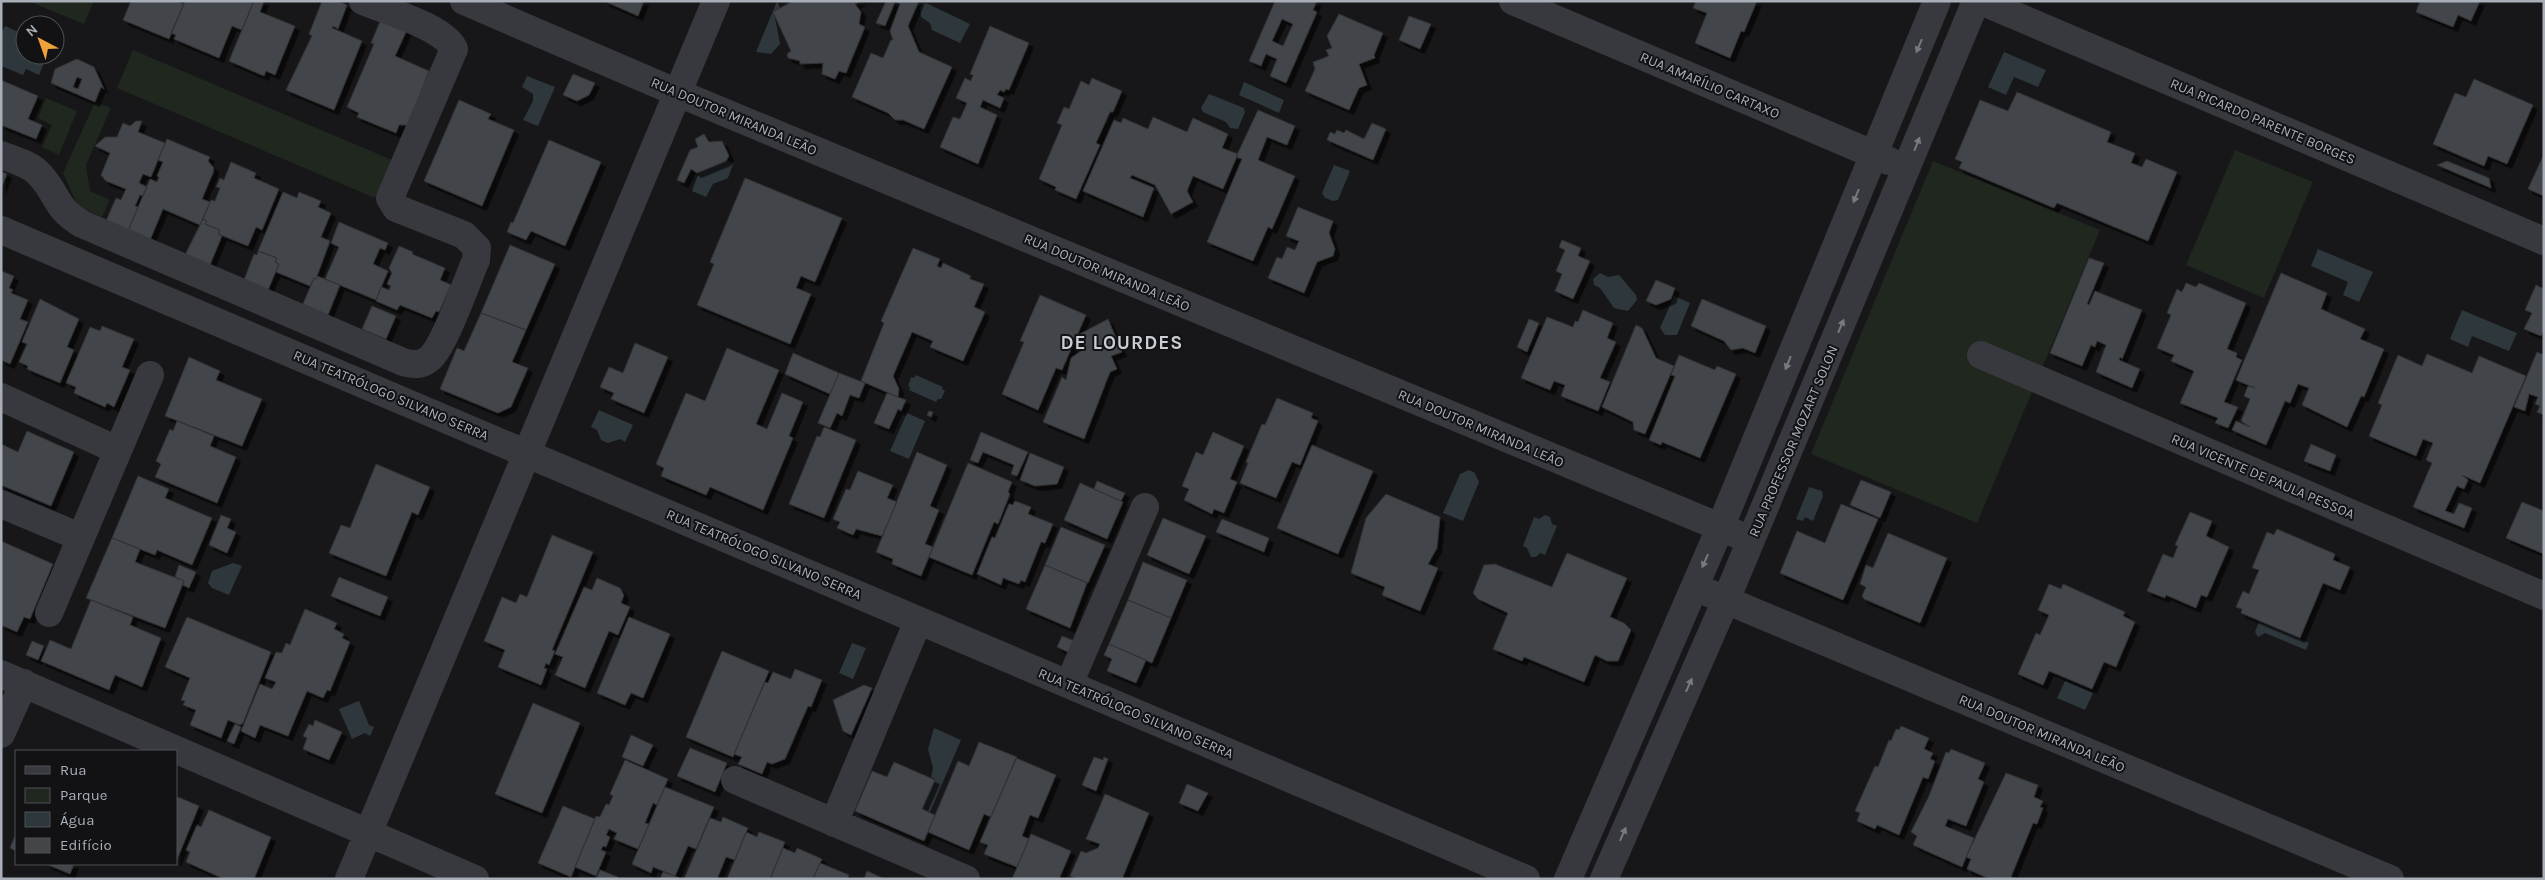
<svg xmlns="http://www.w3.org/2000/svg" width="2545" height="880" font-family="Karla,sans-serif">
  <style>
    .green { fill: #1f271f }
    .water { fill: #2d373c }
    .building { fill: #434549; stroke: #313135; fill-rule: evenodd; filter: url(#shadow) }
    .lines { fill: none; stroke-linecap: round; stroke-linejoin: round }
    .street { stroke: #38393e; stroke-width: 28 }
    .oneway { fill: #767a81 }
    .labels { text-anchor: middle; stroke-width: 4; stroke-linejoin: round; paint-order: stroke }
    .street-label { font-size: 14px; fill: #a9afb8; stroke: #121214 }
    .district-label { font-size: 19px; font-weight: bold; letter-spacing: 1px; fill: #caced4; stroke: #121214 }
  </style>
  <defs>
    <filter id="shadow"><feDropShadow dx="4.5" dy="4.5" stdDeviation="0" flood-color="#0009"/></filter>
  </defs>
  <rect width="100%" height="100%" fill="#171719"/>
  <path class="green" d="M28 1H94L84 24Z
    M133 50 392 160 375 198 117 88Z
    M46 98 77 111 59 155 42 147 52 125 38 118Z
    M95 102 111 108 86 165 90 191 110 200 102 217 78 206 63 173Z
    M2235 150 2313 182 2264 298 2186 265Z
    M1933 161 2100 230 1977 523 1811 454Z"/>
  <path class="water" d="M777 1 780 8 774 12 780 44 771 54 756 52Z
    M926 3 970 24 960 43 932 30 930 23 921 17 920 7Z
    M5 26 25 35V55H47L39 75 26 69 23 75 1 66V34Z
    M2004 52 2046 70 2038 87 2014 77 2006 95 1988 87Z
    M527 76 555 87 538 126 523 120 533 101V94L522 87Z
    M1244 82 1284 100 1279 113 1239 95Z
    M1209 94 1244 108 1245 112 1238 129 1230 128 1226 122 1203 112 1201 108Z
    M727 160 733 164 728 178 713 184 706 197 692 191 699 172Z
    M1334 165 1350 171 1338 200 1333 201 1325 198 1322 193Z
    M2318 249 2373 272 2359 302 2343 295 2348 282 2311 266Z
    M1600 273 1608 277 1619 275 1636 295 1637 300 1628 311 1614 308 1600 288 1594 285 1593 279Z
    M1674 296 1690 303 1677 335H1665L1660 328Z
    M2462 310 2517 333 2509 351 2472 336 2468 347 2450 339Z
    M916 375 943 387 942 389 945 391 941 399H938L936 402 909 390 910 387 908 386 911 377 914 378Z
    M599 410 633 425 625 442 620 439 608 443 601 440 597 430 591 427Z
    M907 413 925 421 909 459 890 451Z
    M1469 470 1475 473 1479 482 1463 521 1443 513 1460 474Z
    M1809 487 1822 491 1823 496 1813 521 1805 517 1803 521 1796 519Z
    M1545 515 1550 517 1552 524 1557 526 1545 555 1540 553 1536 557H1531L1527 548 1523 546 1534 517 1539 519Z
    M233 563 242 566 229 595 212 588 208 583 212 571Z
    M2259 622 2309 643 2306 650 2265 633 2258 637 2255 632Z
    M852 643 866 648 853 679 839 673Z
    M2065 681 2093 693 2085 710 2057 698Z
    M359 701 369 725 374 727 370 736 365 733 352 739 339 709Z
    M934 728 961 740 930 812 922 809 935 779 931 777 933 768 928 749Z"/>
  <path class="building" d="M131 1H176L184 4 169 39 123 20Z
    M185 1H254L242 30 232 26 219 58 174 39 176 35 171 33Z
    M254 1H264L260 12 295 26 275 75 266 71 264 76 229 61Z
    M322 1H338L347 5 338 29 333 26 332 28 362 41 334 110 286 90 312 36 309 34Z
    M604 1H644L638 16Z
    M793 1H861L855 4 861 12 859 24 865 27 846 73 839 71 835 79 822 74 823 63 800 64V61L788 58 787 54 791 51 773 12Z
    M886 1H919L908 26 919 52 952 67 924 129 903 120H895L888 113 852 97 871 53 883 58 891 40H893L890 31 900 4 895 2 885 26 876 23Z
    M1275 1H1317L1313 10 1317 12 1286 83 1270 76 1277 59 1266 54 1261 66 1249 61ZM1282 19 1293 24 1283 46 1272 41Z
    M1696 1H1757L1744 32 1741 31 1730 58 1695 43 1707 13 1693 8Z
    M2420 1H2480L2471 21 2458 15 2453 27 2416 12Z
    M1339 14 1383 33 1374 55 1375 58 1359 64 1367 85 1359 88 1349 110 1305 91 1315 69 1313 62 1329 56 1326 50 1332 48 1327 36Z
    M1409 16 1431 24 1420 49 1399 40Z
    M381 19 407 30 395 56 429 71 408 125H399L396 133 357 117 359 113 347 107 374 44 371 43Z
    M990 26 1029 43 1009 90 1006 89 1004 92 1000 90 997 95 1004 98 1000 108 983 100 980 107 997 115 978 164 940 147 953 117 960 119 967 103 956 98 965 78 971 81 973 75 970 74Z
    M77 59 94 67 104 89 101 87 95 102 51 83 55 69ZM77 77 82 79 78 89 73 87Z
    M573 74 595 83 589 95 577 101 563 95Z
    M1092 78 1122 91 1113 112H1110L1096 143 1100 145 1076 199 1055 190 1056 187 1039 179 1062 125 1057 123 1064 107 1069 109 1081 81 1089 85Z
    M2474 79 2533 105 2507 164 2488 156 2484 166 2433 144 2455 93 2466 97Z
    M1 80 38 96 28 119 42 125 36 139 1 125Z
    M2017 92 2111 132 2107 142 2135 153 2131 163 2142 167 2146 159 2177 172 2148 241 2057 203 2054 208 1959 168 1962 162 1955 159 1980 100 2008 111Z
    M459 100 491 114 488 119 514 130 482 206 424 181Z
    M1258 110 1295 126 1287 145 1267 137 1258 160 1295 176 1272 229 1268 227 1253 261 1207 242 1242 159 1236 157Z
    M1153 117 1187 132 1193 118 1228 134 1222 148 1238 154 1223 189 1193 176 1187 191 1193 202 1171 214 1155 185 1132 175 1130 178 1154 188 1143 217 1083 191 1114 120 1121 123 1123 118 1148 129Z
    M136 121H142L138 132 165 143 151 177 143 174 139 183 147 187 143 196 140 195 135 206 138 207 128 231 106 221 116 198 121 200 126 189 106 181 101 175 110 153 95 146 105 137H117L123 123 130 126Z
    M1372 123 1386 129 1373 160 1327 140 1330 132 1335 134 1337 130 1344 133 1346 130 1364 139Z
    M704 134 709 142 722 141 729 156 726 161 697 173 691 169 684 183 677 180 690 150 698 147 695 139Z
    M167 139 210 157 208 161 214 168 213 173 202 199 210 202 200 225 163 209 150 240 128 231 150 179 157 182 159 177 157 176 163 162 158 160Z
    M549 140 601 162 565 246 531 231 526 240 507 232 511 222 513 223Z
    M2544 154V196L2528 189Z
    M2447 161 2489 178 2491 188 2437 165Z
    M231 162 256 173 254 178 279 189 262 230 256 227 248 246 218 234 220 230 205 224 207 221 203 219 211 200 215 201 220 188 216 187 220 178 224 180Z
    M1 171 7 174 1 189Z
    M745 178 842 218 815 282 801 276 796 288 811 294 790 344 697 305 714 264 710 262Z
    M283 192 297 198 299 192 321 201 318 207 331 213 321 237 330 241 316 279 314 278 310 286 276 272 279 264 275 262 277 258 258 251Z
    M1298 207 1333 221 1329 233 1335 249 1333 256 1317 262 1304 293 1268 278 1277 257 1282 259 1287 247 1295 250 1299 241 1286 236Z
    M203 219 207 221 205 224 220 230 218 234 222 236 210 265 185 255Z
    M339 222 388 243 385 250 380 248 373 264 388 271 376 300 325 279 339 247 331 243Z
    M1562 240 1581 248 1578 256 1590 261 1573 299 1555 291 1562 274 1556 271 1565 250 1559 247Z
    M510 245 555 264 526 330 481 313Z
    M399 246 413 252 412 254 445 268 440 280 451 285 439 312 436 311 432 318 400 305 397 310 376 301 381 287 389 290 391 286 387 284 392 273 389 268Z
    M913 248 940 259 937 266 941 268 943 263 971 276 970 279 984 284 974 307 985 312 963 361 930 347 933 341 912 332 893 376 899 389 898 397 861 381 884 323 881 321Z
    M258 251 277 258 275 262 279 264 268 290 244 280 254 254 257 255Z
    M2089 258 2104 263 2087 304 2089 305 2095 291 2142 310 2122 359 2120 357 2119 360 2140 369 2132 388 2096 372 2106 345 2097 341 2095 347 2091 345 2082 366 2050 353Z
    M1 271 14 276 9 288 13 290 11 293 28 300 20 319 28 322 10 364 1 360Z
    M2281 273 2327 293 2321 309 2365 329 2360 339 2384 349 2364 397 2361 396 2347 427 2302 405 2309 388 2298 384 2290 403 2285 401 2266 445 2232 430 2236 421 2250 427 2241 421 2250 399 2244 396 2248 386 2255 388 2236 380Z
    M317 276 340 285 328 315 303 304 314 278 316 279Z
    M1656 280 1675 288 1671 299 1656 305 1646 301Z
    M2186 283 2196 287 2199 283 2246 303 2227 349 2237 353 2236 357 2242 360 2224 402 2238 407 2228 428 2215 423 2218 418 2180 403 2194 371 2171 361 2174 355 2157 348 2171 315 2167 313 2177 289 2182 292Z
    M2536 285 2544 289V330L2541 336 2524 329 2532 313 2525 310Z
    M1040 295 1086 315 1062 370 1056 368 1038 410 1002 394 1024 342 1020 341Z
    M40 299 79 319 67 347 74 350 60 383 27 369 28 366 19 362 27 344 22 342Z
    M1702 299 1766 326 1755 353 1743 348 1731 350 1724 341 1691 326Z
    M372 306 396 316 386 339 362 329Z
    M1583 310 1613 323 1607 338 1616 342 1600 378 1610 382 1598 411 1561 396 1565 385 1554 381 1550 390 1521 378 1547 317 1573 327 1575 321 1578 322Z
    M481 313 526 330 512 362 528 368 511 407 498 413 440 389 457 348 464 351Z
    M1108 319 1122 352 1111 356 1117 369 1110 372 1084 439 1043 422 1062 377 1066 380 1071 358 1084 349 1078 335Z
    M1529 319 1539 323 1527 352 1517 347Z
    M1636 325 1642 328 1656 358 1674 366 1645 434 1634 430 1633 422 1602 407Z
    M102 326 134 339 122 367 130 370 114 407 107 403 105 407 74 393 76 387 66 383 90 327 100 331Z
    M635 343 668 357 644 413 611 399 614 393 600 387 609 367 623 373Z
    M727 348 779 370 756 424 767 429 782 393 803 402 789 436 793 438 763 510 710 487 706 495 661 476 664 468 656 464 686 393 705 401Z
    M2537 352 2544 355V415L2537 412 2540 406 2535 404 2538 397 2529 394 2525 411 2514 407Z
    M793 353 839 373 830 394 785 374Z
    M2427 354 2472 373 2479 356 2526 376 2480 483 2462 475 2468 480 2464 489 2457 486 2445 511 2454 514 2459 503 2472 508 2464 528 2413 507 2432 463 2426 460 2433 443 2423 439 2416 456 2369 436 2382 405 2378 403 2398 355 2422 366Z
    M1679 355 1715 370 1717 366 1736 374 1700 458 1662 442 1661 445 1649 440 1675 376 1671 375Z
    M189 357 220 371 216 380 262 399 242 446 165 416Z
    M839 373 865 383 859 398 850 395 842 416 837 413 830 428 818 423Z
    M887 393 906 400 901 411 898 409 889 429 874 423Z
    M1277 398 1313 413 1311 418 1318 421 1300 465 1292 462 1276 498 1240 483 1248 463 1246 462 1262 424 1265 425Z
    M929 411 933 412 931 417 927 415Z
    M177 421 214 436 210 446 236 457 217 503 155 477 161 464 156 461 170 429 173 431Z
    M824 427 856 440 824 518 789 504 817 436 820 437Z
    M27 431 74 452 51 506 1 485V444L18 452Z
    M981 432 1028 452 1017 476 1011 474 1014 465 983 452 978 463 970 460Z
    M1213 432 1244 446 1230 479 1237 482 1224 513 1214 509 1212 514 1184 500 1189 489 1182 486 1196 452 1203 455Z
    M2311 444 2336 455 2330 471 2304 461Z
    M1312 445 1373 471 1338 554 1277 528Z
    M917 452 947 465 930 506 939 510 925 544 933 547 921 576 892 564 893 559 876 552Z
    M1030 453 1064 467 1057 484 1035 486 1020 480Z
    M968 463 1012 482 1008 492 1010 494 998 524 994 522 972 575 929 557Z
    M376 464 430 487 418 515 412 512 386 576 329 553 341 525 350 528Z
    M858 471 893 485 887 498 897 502 882 536 856 529 853 535 837 528 840 522 833 519 846 489 850 490Z
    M138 476 169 489 165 498 212 518 192 565 157 550 155 555 112 538Z
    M1861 480 1891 492 1880 518 1850 505Z
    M1097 481 1125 493 1121 501 1094 489Z
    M1080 483 1123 502 1107 539 1064 520Z
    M1386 494 1440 517 1437 548 1428 564 1438 568 1420 611 1382 595 1385 587 1351 573 1366 518Z
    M1015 501 1031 507 1028 514 1053 524 1045 543 1041 542 1025 582 1021 580 1019 584 1003 578 1001 585 977 574 992 537 995 538 1009 504 1013 505Z
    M2522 502 2544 511V554L2506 538Z
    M1841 504 1878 519 1843 600 1780 573 1797 531 1825 543Z
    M2190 512 2212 521 2206 536 2229 547 2207 597 2201 595 2196 608 2166 595 2165 598 2147 591 2163 554 2173 558 2178 546 2175 545Z
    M221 515 231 519 227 528 236 532 227 553 209 545Z
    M1163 518 1206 536 1189 574 1147 555Z
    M1222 519 1269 538 1264 552 1216 532Z
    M1061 527 1105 545 1088 583 1045 565Z
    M2277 529 2335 554 2333 560 2350 567 2340 590 2323 583 2300 638 2241 613 2242 609 2236 607 2243 591 2249 594 2259 570 2252 568 2267 532 2274 535Z
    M1888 533 1947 558 1920 623 1864 599 1862 596 1866 587 1860 584 1866 565 1873 568Z
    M552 535 593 552 552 650 555 651 549 665 546 663 544 668 547 669 541 685 498 667 505 650 484 641 502 597 516 603 520 594 527 597Z
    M112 538 140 549 135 562 184 581 165 628 86 598Z
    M1 541 53 564 30 619 24 617 17 632 1 625Z
    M1567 553 1627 578 1610 617 1624 623 1631 630 1618 661H1607L1595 655 1584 682 1524 657 1522 661 1493 649 1508 613 1478 599 1473 593 1484 565 1495 564 1552 587Z
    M1143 562 1187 580 1171 618 1128 600Z
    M179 565 196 572 189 588 183 585 184 581 175 577Z
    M1045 565 1087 583 1070 628 1026 609Z
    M339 577 388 597 380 616 331 596Z
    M597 578 620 588 624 595 621 603 630 607 618 635 609 631 585 688 555 675 563 657 555 654 584 587 592 590Z
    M2049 584 2061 589 2063 584 2125 612 2123 616 2135 622 2116 667 2104 662 2092 689 2049 671 2043 685 2018 674 2036 633 2040 635 2049 615 2038 610Z
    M91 600 133 617 130 625 161 638 142 687 115 675 109 690 41 661 50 640 71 649Z
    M1128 600 1171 618 1152 663 1109 644Z
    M305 609 337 623 334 629 344 634 342 638 350 642 330 691 327 690 323 698 307 691 288 736 260 725 255 738 241 731 260 684 272 689 276 682 265 678 276 652 282 653 286 643 290 645Z
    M187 617 271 652 243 723 240 725 228 720 221 738 190 725 196 710 183 705 185 701 181 700 190 678 165 667Z
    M629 617 670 634 643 698 631 693 625 705 597 693Z
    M1062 636 1077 642 1072 654 1057 647Z
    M32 641 44 646 38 660 26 655Z
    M1109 644 1146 660 1136 683 1107 671 1112 659 1104 655Z
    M722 651 769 671 733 757 686 737Z
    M795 669 822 680 811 707 808 706 785 759 772 764 767 762 762 774 738 764 742 757 734 754 765 682 768 683 773 672 791 679Z
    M864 685 872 688 851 735 843 731 833 700Z
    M533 703 580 723 542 813 495 794Z
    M315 720 342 732 329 760 303 749 307 738 303 736 309 724 313 726Z
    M235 724 241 727 234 744 227 741Z
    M1901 726 1929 738 1924 749 1933 753 1930 759 1935 761 1928 779 1923 777 1899 835 1877 825 1875 829 1857 821 1860 813 1855 811 1875 766 1878 767 1889 740 1891 741 1896 729 1899 730Z
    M631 735 653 745 643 766 622 757Z
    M979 742 1017 757 991 817 984 814 969 850 928 832 958 761 969 766Z
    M690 748 727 763 715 792 677 776Z
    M1951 749 1985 763 1978 779 1984 782 1966 826 1948 819 1945 826 1974 838 1962 867 1913 845 1917 836 1911 832 1929 796 1946 752 1949 753Z
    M1094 757 1103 760 1104 757 1108 759 1096 791 1082 785Z
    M1016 758 1056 775 1038 818 1030 815 1022 836 1029 839 1017 867 984 854 988 845 980 842Z
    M625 760 668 779 657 805 653 803 645 823 649 824 638 849 614 839 617 833 609 829 606 835 610 837 606 847 603 846 601 850 606 852 596 876 575 867 596 816 600 817 606 804 609 805 613 796 610 794Z
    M894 762 935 780 922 809 935 815 924 841 855 811 872 771 887 777Z
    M2006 773 2038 785 2034 797 2043 801 2040 807 2043 808 2037 824 2033 823 2011 877 2016 879H1990L1967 869 1971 859 1966 857Z
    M1187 784 1208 793 1198 811 1179 803Z
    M665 787 714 807 696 849 688 846 675 876 653 867 651 873 632 864Z
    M1105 794 1149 813 1122 879H1077L1070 876 1081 851 1086 853 1098 848 1100 844 1086 839Z
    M178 797 199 806 176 862V800Z
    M563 806 595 819 571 877 538 863Z
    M209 810 271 837 254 879H224L186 862 190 852 186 850 197 825 201 827Z
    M723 817 748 828 735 860 726 857 717 879H684L710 818 721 822Z
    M746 832 757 837 759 832 785 842 770 879H727Z
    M16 833V851L10 848Z
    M1031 834 1071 851 1059 879H1012Z
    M783 848 795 853 797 848 822 859 813 879H770Z
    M820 863 849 875 847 879H813Z
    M46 864H74L70 874Z
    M600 870 618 877 617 879H596Z
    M867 871 885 879H864Z
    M663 872 675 876 681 879H660Z"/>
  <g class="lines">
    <path class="street" d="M464 1 678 93 1751 540
      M1513 1 1889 161
      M1981 1 2544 241
      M1 155C14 160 30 164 39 174 58 193 54 208 82 224L403 362C412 365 421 366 429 359 444 348 467 280 476 260L477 248 464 235 396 208 390 198 454 49C444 27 386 11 363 1
      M1 230 1526 879
      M1981 355 2544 596
      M1 397 117 450
      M1 504 80 537
      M1709 593 2390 879
      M49 613 150 375
      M1 674 475 879
      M1069 684 1145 507
      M1 734 24 683
      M735 780 966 879
      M834 823 918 621
      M349 879 716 1
      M1568 879 1720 528 1937 1
      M1604 879 1726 600 1976 1"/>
  </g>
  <defs><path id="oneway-solid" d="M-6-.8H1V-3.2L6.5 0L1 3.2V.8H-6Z" transform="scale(1.25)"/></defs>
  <g class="oneway">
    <use href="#oneway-solid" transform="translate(1919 46) rotate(113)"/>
    <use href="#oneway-solid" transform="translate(1917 144) rotate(-68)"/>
    <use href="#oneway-solid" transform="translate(1856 196) rotate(112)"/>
    <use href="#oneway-solid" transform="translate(1841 326) rotate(-67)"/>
    <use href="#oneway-solid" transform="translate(1788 363) rotate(112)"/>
    <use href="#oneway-solid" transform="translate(1705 561) rotate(114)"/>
    <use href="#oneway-solid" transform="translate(1689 685) rotate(-66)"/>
    <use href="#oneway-solid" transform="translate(1623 834) rotate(-66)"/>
  </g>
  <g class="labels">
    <g class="street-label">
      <text transform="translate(1710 85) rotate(23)" y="5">RUA AMARÍLIO CARTAXO</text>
      <text transform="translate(734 116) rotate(23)" y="5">RUA DOUTOR MIRANDA LEÃO</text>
      <text transform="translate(2263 121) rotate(23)" y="5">RUA RICARDO PARENTE BORGES</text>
      <text transform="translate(1107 272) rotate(23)" y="5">RUA DOUTOR MIRANDA LEÃO</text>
      <text transform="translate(391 395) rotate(23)" y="5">RUA TEATRÓLOGO SILVANO SERRA</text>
      <text transform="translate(1481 428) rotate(23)" y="5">RUA DOUTOR MIRANDA LEÃO</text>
      <text transform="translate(1793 441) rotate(-67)" y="5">RUA PROFESSOR MOZART SOLON</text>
      <text transform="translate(2263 476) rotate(23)" y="5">RUA VICENTE DE PAULA PESSOA</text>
      <text transform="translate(764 554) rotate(23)" y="5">RUA TEATRÓLOGO SILVANO SERRA</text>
      <text transform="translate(1136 713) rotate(23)" y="5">RUA TEATRÓLOGO SILVANO SERRA</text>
      <text transform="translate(2042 733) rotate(23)" y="5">RUA DOUTOR MIRANDA LEÃO</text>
    </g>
    <g class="district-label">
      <text x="1122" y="349">DE LOURDES</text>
    </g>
  </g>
  <rect width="2545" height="880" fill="none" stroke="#a9afb8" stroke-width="5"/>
  <rect x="15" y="750" width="162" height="115" fill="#121214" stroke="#4e5156"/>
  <rect x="25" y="766" width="25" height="8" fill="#38393e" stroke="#4e5156"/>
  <text x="60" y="775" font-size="15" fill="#a9afb8">Rua</text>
  <rect x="25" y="788" width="25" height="15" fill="#1f271f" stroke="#4e5156"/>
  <text x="60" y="800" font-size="15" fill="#a9afb8">Parque</text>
  <rect x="25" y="812" width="25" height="15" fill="#2d373c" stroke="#4e5156"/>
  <text x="60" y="825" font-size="15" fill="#a9afb8">Água</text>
  <rect x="25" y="838" width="25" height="15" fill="#434549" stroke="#4e5156"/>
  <text x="60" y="850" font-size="15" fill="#a9afb8">Edifício</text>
  <g transform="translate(40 40) rotate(319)"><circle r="24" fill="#121214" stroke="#4e5156"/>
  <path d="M0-4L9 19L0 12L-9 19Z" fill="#eea239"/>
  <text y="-8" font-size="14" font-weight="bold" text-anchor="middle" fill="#a9afb8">N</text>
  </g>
</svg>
